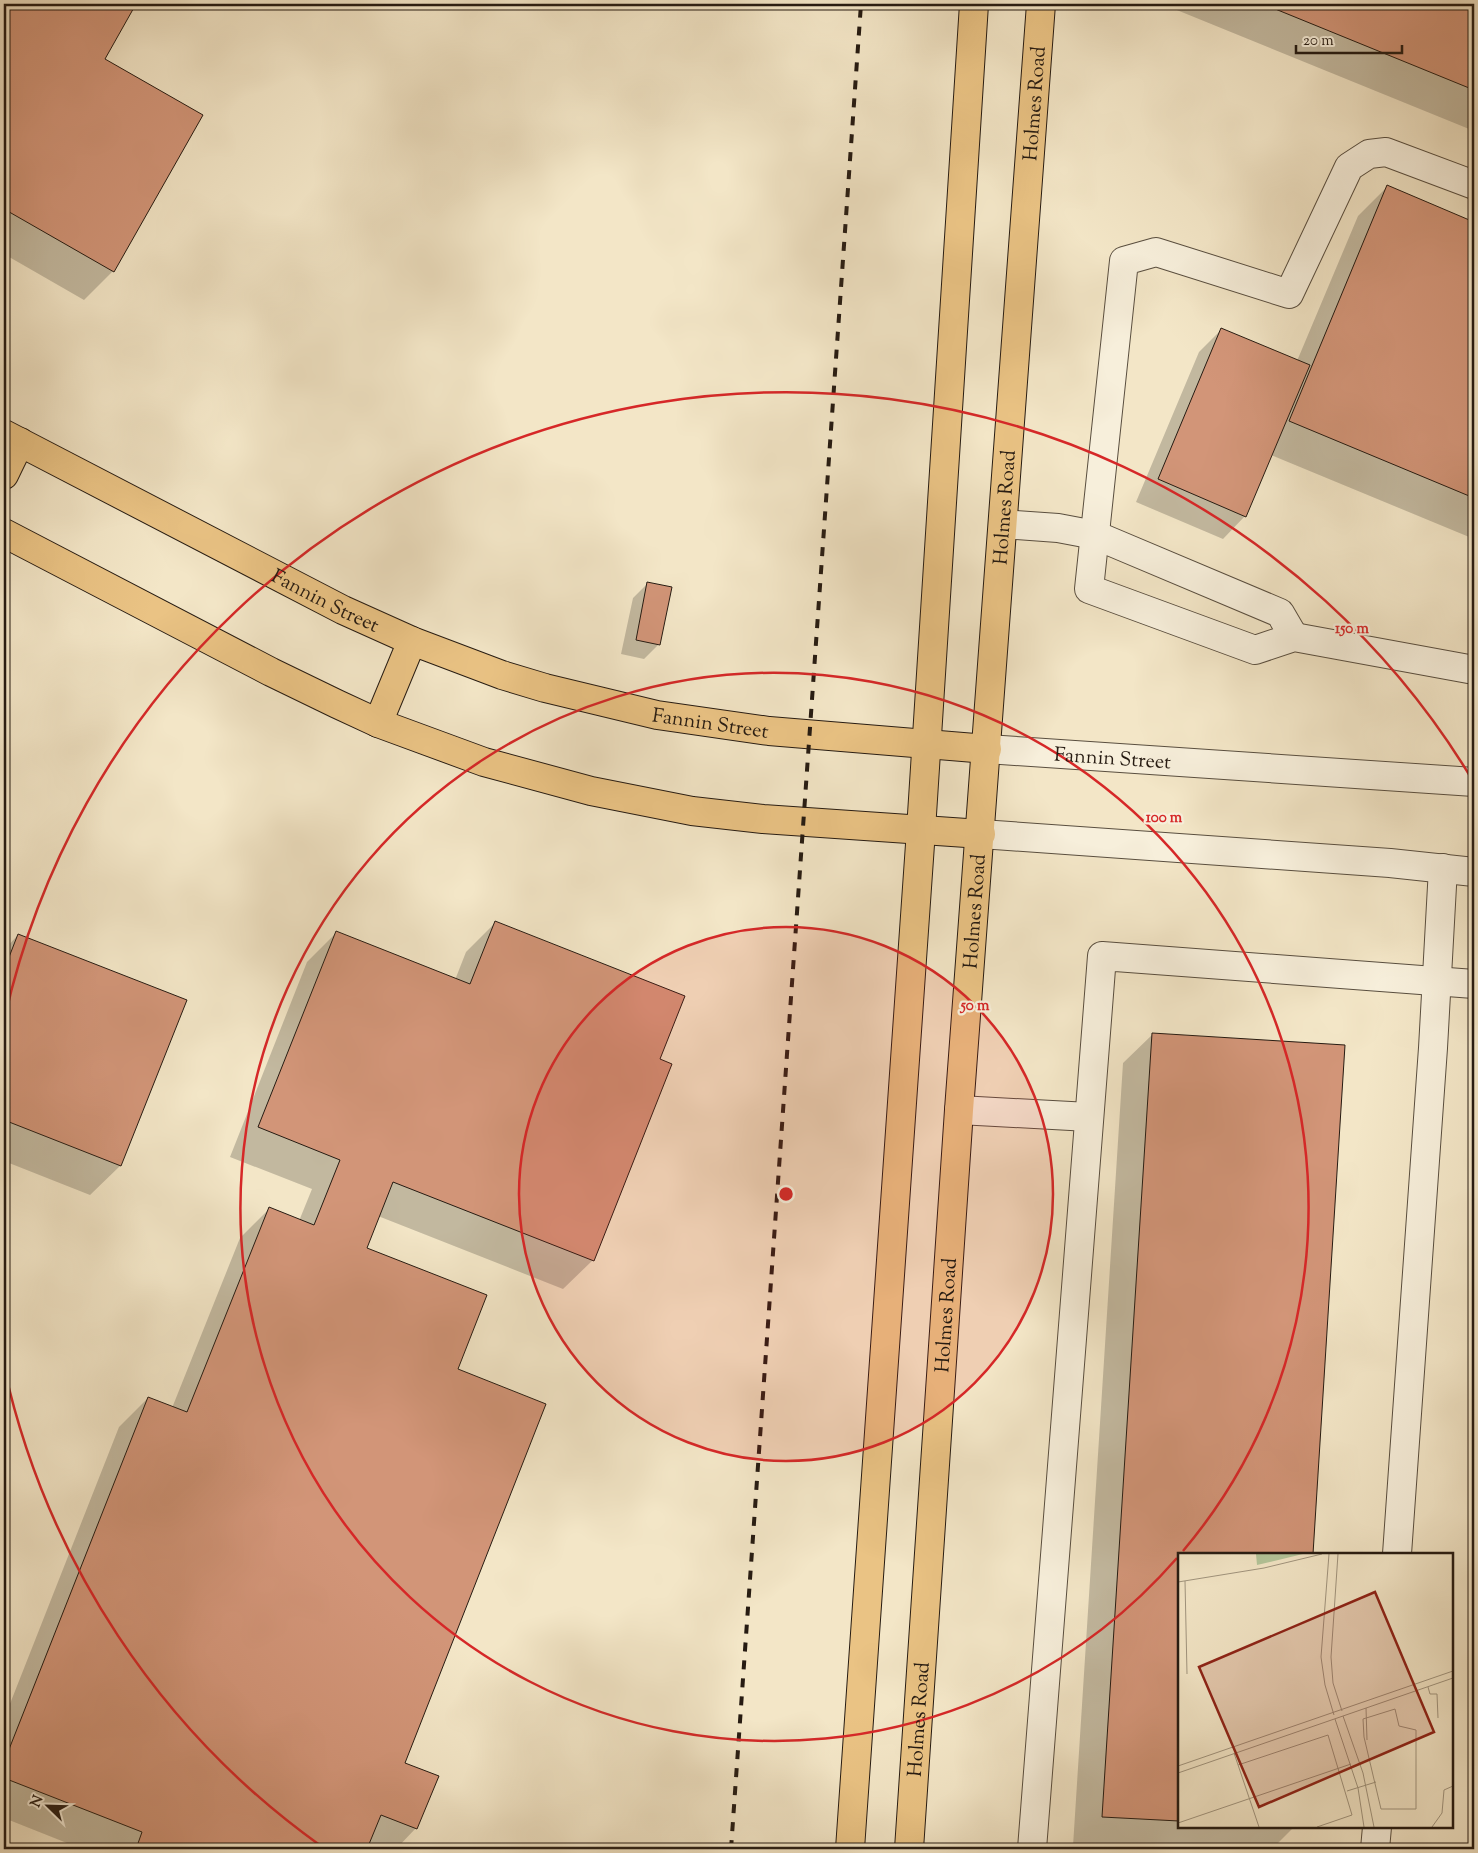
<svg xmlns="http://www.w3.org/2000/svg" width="1478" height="1853" font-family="'Sorts Mill Goudy',serif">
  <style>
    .shadow { fill: #0003 }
    .building { fill: #d29578; stroke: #261b12 }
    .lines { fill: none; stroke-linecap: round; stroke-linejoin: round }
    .minor-casing { stroke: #594e3f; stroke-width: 30 }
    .major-casing { stroke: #261b12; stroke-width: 30 }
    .minor { stroke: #f7efdb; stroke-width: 28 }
    .major { stroke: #eac384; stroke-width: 28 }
    .rail { stroke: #261b12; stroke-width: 4; stroke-dasharray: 9 9; stroke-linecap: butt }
    .ring { fill: none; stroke: #d62828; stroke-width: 2.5 }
    .labels { text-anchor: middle; stroke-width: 4.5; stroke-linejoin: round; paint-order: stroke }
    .street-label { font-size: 20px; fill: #261b12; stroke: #f7efdb }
    .inset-road { fill: none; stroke: #a1957f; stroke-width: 1 }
    .view { fill: #8f2418; fill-opacity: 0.15; stroke: #8f2418; stroke-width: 2.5 }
    .inset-edge { fill: none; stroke: #261b12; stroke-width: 2.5 }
    .centre { fill: #d62828; stroke: #f7efdb; stroke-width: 2.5 }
    .ring-label { font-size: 15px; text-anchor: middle; font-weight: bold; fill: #d62828; stroke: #f7efdb; stroke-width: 4.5; stroke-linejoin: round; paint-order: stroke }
  </style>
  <rect width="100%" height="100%" fill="#f3e6c7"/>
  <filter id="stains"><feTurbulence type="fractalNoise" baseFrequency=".004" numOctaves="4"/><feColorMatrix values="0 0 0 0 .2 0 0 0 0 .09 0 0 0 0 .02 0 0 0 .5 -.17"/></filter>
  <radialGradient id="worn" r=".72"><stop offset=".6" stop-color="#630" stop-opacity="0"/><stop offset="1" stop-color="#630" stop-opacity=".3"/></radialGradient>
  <path class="shadow" d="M4 4H135L103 59 113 271 84 300 4 254Z
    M1162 4H1474V131Z
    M1387 187 1474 223V539L1271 455 1245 516 1223 539 1136 502 1199 352 1222 329 1297 361 1358 216Z
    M648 583 659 644 644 659 621 654 633 598Z
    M495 923 659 1060 593 1260 563 1289 378 1216 365 1248 456 1370 403 1764 416 1828 396 1849H82L4 1818V1719L119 1427 148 1398 172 1408 240 1238 269 1209 299 1221 312 1189 230 1157 307 962 336 933 455 980 466 952Z
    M18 935 185 1001 120 1166 90 1195 4 1161V950Z
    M1153 1034 1344 1046 1311 1554H1179V1827H1294L1272 1849H1136L1073 1846 1123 1063Z"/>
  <path class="building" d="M4 4H136L105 59 203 115 114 272 4 209Z
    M1263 4H1474V90Z
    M1387 185 1474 222V498L1289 421Z
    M1221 328 1310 365 1246 517 1158 479Z
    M647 582 672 587 660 645 636 640Z
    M495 921 685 996 660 1059 672 1064 594 1261 393 1182 367 1248 487 1295 458 1369 546 1404 405 1763 439 1776 417 1829 381 1815 367 1849H136L142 1832 4 1778V1762L148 1397 187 1412 269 1207 314 1225 340 1160 258 1127 336 931 470 984Z
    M18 934 187 1000 121 1166 4 1120V970Z
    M1152 1033 1345 1045 1313 1554H1179V1821L1102 1817Z"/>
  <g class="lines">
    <g class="minor-casing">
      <g id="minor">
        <path d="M1474 185 1386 152 1369 154 1349 167 1289 294 1156 252 1124 261 1089 589 1255 650 1294 637 1474 670"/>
        <path d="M1003 524 1058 528 1095 535 1280 613 1294 637"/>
        <path id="s1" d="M987 749 1474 782"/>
        <path d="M981 834 1390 863 1474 872"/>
        <path d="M959 1110 1089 1117"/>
        <path d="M1397 1554 1433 1048 1443 868"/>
        <path d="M1032 1849 1102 956 1474 984"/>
        <path d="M1375 1849 1377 1827"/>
      </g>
    </g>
    <g class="major-casing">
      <g id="major">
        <path id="s2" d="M4 434 343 610 412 641 502 675 545 688 657 715 769 731 987 749"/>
        <path d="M4 475 20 442"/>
        <path d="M4 533 271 672 337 704 378 723 484 762 591 791 692 811 763 819 981 834"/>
        <path d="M378 723 412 641"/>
        <path d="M850 1849 921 830 974 4"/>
        <path id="s3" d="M909 1849 959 1110 1041 4"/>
      </g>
    </g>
    <use href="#minor" class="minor"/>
    <use href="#major" class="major"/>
    <path class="rail" d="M731 1849 861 4"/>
  </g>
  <circle cx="786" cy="1194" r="267" fill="#d62828" fill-opacity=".12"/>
  <g class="ring">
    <circle cx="786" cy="1194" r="267"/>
    <path d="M1177 1558A534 534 0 1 1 1183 1551"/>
    <path d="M321 1846A801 801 0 0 1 4 1367M4 1021A801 801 0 0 1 1473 781"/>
  </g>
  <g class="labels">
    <g class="street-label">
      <text dy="7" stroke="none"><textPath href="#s3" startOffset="1750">Holmes Road</textPath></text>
      <text dy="7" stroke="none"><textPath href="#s3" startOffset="1345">Holmes Road</textPath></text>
      <text dy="7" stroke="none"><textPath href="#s2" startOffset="362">Fannin Street</textPath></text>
      <text dy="7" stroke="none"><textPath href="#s2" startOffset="768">Fannin Street</textPath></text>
      <text dy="7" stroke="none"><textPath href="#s1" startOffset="126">Fannin Street</textPath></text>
      <text dy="7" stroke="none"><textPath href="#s3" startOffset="940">Holmes Road</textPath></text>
      <text dy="7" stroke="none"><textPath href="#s3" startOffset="535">Holmes Road</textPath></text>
      <text dy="7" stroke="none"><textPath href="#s3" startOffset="130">Holmes Road</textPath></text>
    </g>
  </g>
  <g transform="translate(1178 1553)">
    <rect width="275" height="275" fill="#f3e6c7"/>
    <path d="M78 1H125L79 12Z" fill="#b4c69b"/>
    <path class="inset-road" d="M151 1 143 104 147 132 156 162M160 1 153 104 155 130 164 158M7 28 9 121M0 29 86 15 144 1M250 134 252 141H259L260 165M188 155 189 187M217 156 221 173 238 177V256H203L186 184 185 166ZM165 163 185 220 196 274M157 166 180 235 186 274M56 200 81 274M60 212 150 182 174 262 139 274M0 213 275 118M0 220 275 125M169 238 198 229M0 270 173 211M254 274 264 260 266 237 275 233"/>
    <path class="view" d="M197 39 256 179 81 254 21 114Z"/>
    <rect width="275" height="275" class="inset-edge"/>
  </g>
  <circle cx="786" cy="1194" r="8" class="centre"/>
  <g class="ring-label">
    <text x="1352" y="633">150 m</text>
    <text x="1164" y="822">100 m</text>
    <text x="975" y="1010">50 m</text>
  </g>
  <rect width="1478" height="1853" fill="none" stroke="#f3e6c7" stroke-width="20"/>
  <rect x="5" y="5" width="1468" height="1843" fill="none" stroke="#261b12" stroke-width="2.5"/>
  <rect x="10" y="10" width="1458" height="1833" fill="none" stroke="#261b12"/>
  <g transform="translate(48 1806) rotate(293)" stroke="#f7efdb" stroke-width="4" paint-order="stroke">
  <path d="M0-4L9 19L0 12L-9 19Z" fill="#261b12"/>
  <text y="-8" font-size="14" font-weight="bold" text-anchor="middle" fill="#261b12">N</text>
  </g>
  <path d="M1296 45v8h106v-8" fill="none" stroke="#261b12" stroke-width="2.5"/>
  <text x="1303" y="45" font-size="15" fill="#261b12" stroke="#f7efdb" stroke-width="4" paint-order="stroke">20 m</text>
  <rect width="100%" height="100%" filter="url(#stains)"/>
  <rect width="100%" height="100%" fill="url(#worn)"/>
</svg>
